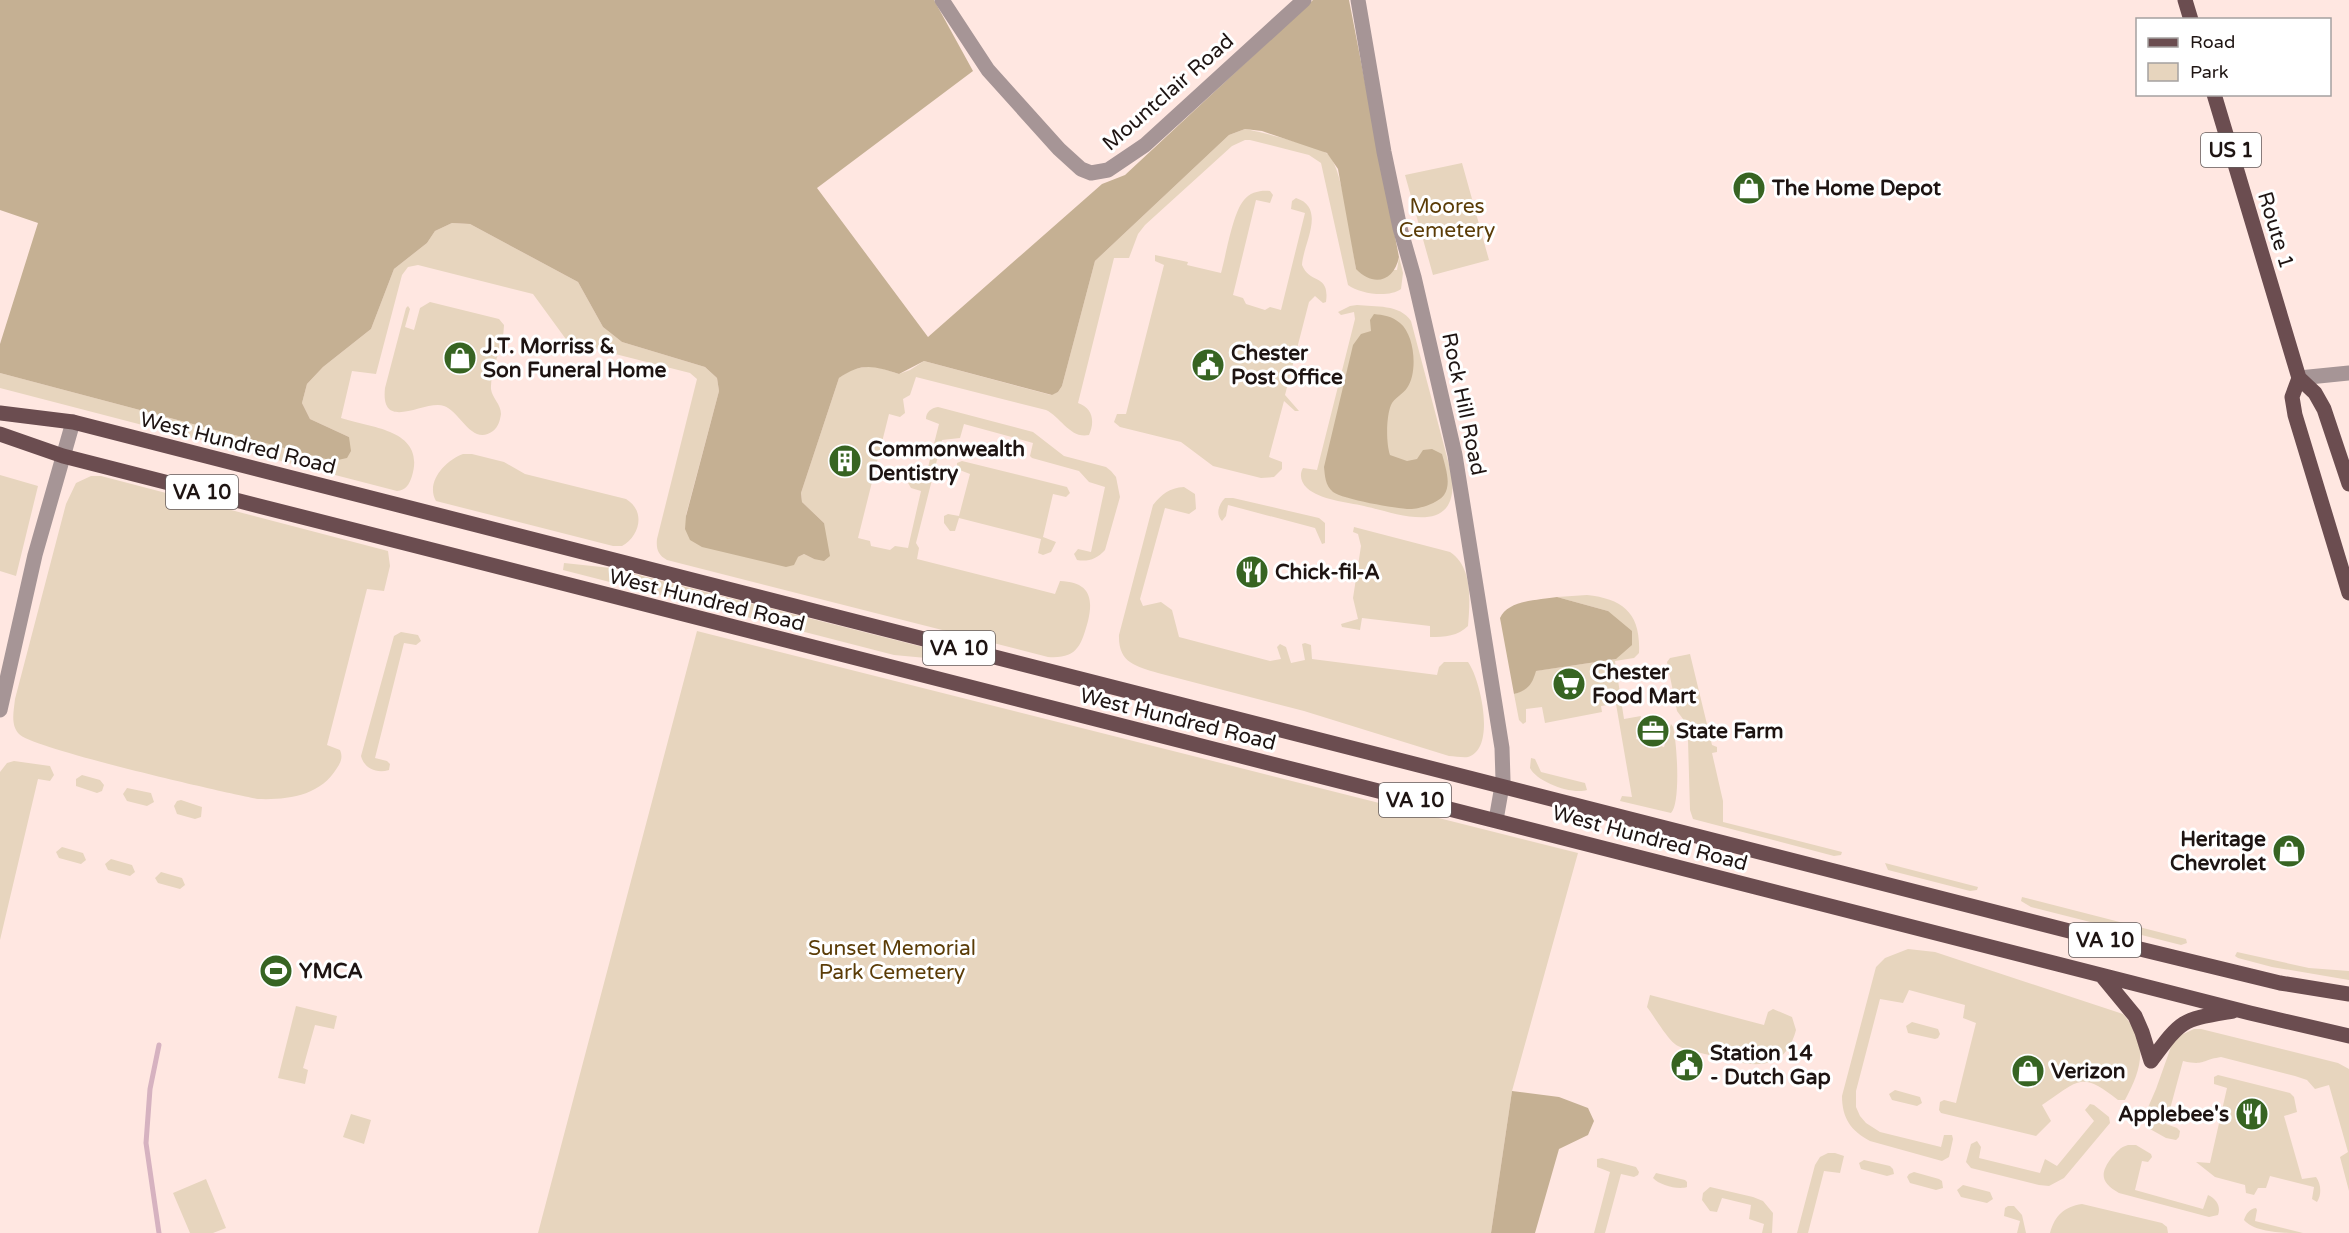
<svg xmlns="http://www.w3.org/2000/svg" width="2349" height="1233" font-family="'Varela Round',sans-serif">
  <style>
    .green { fill: #e7d5be }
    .forest { fill: #c5b093 }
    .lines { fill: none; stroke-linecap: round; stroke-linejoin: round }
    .stream { stroke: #d6b2c0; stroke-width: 5 }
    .minor { stroke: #a69596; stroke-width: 15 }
    .major { stroke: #6b4d50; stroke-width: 15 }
    .labels { text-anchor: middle; stroke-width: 6; stroke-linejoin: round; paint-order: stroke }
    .shield { fill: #fff; stroke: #625a59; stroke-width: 1.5 }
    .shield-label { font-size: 20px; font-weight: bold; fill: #1e1412 }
    .street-label { font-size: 21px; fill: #1e1412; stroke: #fff }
    .poi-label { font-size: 21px; font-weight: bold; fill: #1e1412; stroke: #fff; text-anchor: start }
    .park-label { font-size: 21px; fill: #5b3c07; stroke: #fff }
  </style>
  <rect width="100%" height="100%" fill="#ffe7e1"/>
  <path class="green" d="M1245 129C1258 131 1320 147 1328 154 1343 168 1352 246 1356 269L1397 270 1399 257 1403 273 1401 289C1389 298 1360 294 1348 285L1321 163 1309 155 1250 140H1245L1232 146 1145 225 1138 234 1129 258H1114L1078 403C1093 408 1095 422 1089 435 1070 439 1061 417 1046 410L916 377 910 395 903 399 905 413 900 417 889 414 858 538 870 541 871 546 890 550 895 546 908 548 921 491 911 488 908 483 913 481 924 483 939 424 926 419C926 412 931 408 938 407L1033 432 1064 456 1106 467 1111 471 1116 477 1120 497 1105 550C1097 559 1088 562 1077 560L1074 554 1078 549 1091 552 1105 487 1089 482 1079 471 1032 458 1030 456 1033 443 964 424 960 438 942 440 916 543 919 548 917 559 1055 594 1060 581C1088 582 1094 596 1088 621 1081 646 1077 659 1048 657L667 560C658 555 656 549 657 539L697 379 690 373 568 342 533 294 418 265 408 267 402 275 376 374 352 371 341 418C370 428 426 429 412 476 409 485 406 490 397 491L0 388V373L333 461 349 437 310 419 302 403 307 384 323 367 371 329 394 269 427 243 435 231 452 223 470 224 578 282 603 327 622 342 705 367 717 378 719 391 686 515 798 557 804 554 814 559 824 523 802 502 801 493 839 378 852 369 874 366 899 374 910 370 924 361 1051 395 1058 392 1062 386 1095 261 1229 135Z
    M1462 163 1489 260 1433 275 1405 175Z
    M1270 191 1273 195 1270 203 1256 200 1233 295 1243 298 1246 304 1265 310 1270 307 1281 310 1305 213 1291 209 1292 201 1296 198C1327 208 1303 244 1302 265 1310 285 1330 273 1326 302L1323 303 1315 296 1309 302 1285 395 1299 411H1295L1284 401 1269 457 1282 462V469L1274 477 1261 478 1213 466 1181 442 1120 427 1114 422 1117 414H1126L1164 265 1155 261V255L1188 262 1187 265 1221 273C1226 255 1233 212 1244 200 1250 192 1261 190 1270 191Z
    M430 302 499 319 504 325C504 346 490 368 491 389 492 398 501 404 501 414 500 421 498 427 493 431 472 447 460 411 444 406 425 399 380 434 385 388L406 308 408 306 410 309 405 327 414 330 420 308Z
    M1357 305C1375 307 1400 304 1411 321L1452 476C1459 538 1399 514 1364 506 1347 502 1320 500 1307 488 1301 482 1299 475 1303 468L1317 470 1355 319 1354 312 1341 315 1338 312 1350 306Z
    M463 454H472L504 462 525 474 626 499C646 511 640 536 622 546H613L436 501C425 482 446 460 463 454Z
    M962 461 1067 487 1070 493 1066 497 1053 494 1043 537 1056 542 1051 552 1043 555 1038 553 1041 539 959 518 955 531H950L944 523V516L948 514 959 516 970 474 957 469V463Z
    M0 475 38 486 16 576 0 571Z
    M91 476H101L388 551 390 566 384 591 367 589 327 745 340 750C343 757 341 762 337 768 320 796 288 800 258 799 226 793 33 749 19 734 10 725 14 710 15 699L66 504 76 483Z
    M1184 487 1195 494 1196 509 1189 514 1165 508 1140 599 1143 606 1161 602 1172 610 1179 637 1270 661 1281 659 1277 647 1280 644 1286 647 1291 663 1305 660 1302 644 1305 643 1311 645 1312 659 1437 675 1439 667 1444 662H1468C1480 678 1497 749 1468 757 1463 758 1455 756 1449 756L1304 711 1158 673C1136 666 1118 663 1119 635L1153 505C1162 494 1169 488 1184 487Z
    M1225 498H1233L1319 518 1325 523V543L1322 544 1315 528 1228 505 1226 516 1222 521C1215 514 1219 504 1225 498Z
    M1354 527 1450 552C1473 567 1470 601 1468 626 1458 636 1445 637 1430 637V626L1362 618 1360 630 1342 627 1341 624 1358 619 1353 598 1361 546 1358 534 1353 532Z
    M564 563 611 568 939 651 937 659 894 655 563 570Z
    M1587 595C1623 599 1641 613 1639 653L1634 658 1615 661 1624 719 1641 716 1636 739 1664 747 1671 724 1673 727C1677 742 1681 803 1671 813L1620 801 1622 796 1632 797 1616 704 1601 706 1602 712 1545 723 1542 707 1526 709V722L1523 724 1519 720 1514 694C1527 690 1532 685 1535 671L1616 659 1608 611 1557 597Z
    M697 631 1578 853 1512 1091 1491 1233H538Z
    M401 632 418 635 421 641 416 645 404 643 375 758 387 761 390 764 389 770C376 774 364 768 361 756L394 636Z
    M1690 654 1712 745 1717 747V752L1712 753 1723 801V822L1842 852 1841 855 1834 856 1693 819 1690 810 1688 740 1683 719 1677 711 1667 662 1670 658Z
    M1531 758 1535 759 1541 772 1585 783 1587 790C1572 795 1537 782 1530 768Z
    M14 761 50 766 54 775 50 781 38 779 0 940V772L7 763Z
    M82 775 100 780 104 785 102 791 97 793 76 786V779Z
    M127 788 151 793 154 802 147 806 127 801 123 794Z
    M181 800 202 807 201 817 195 819 177 814 174 806 177 801Z
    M62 847 83 853 86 860 81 864 59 858 56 852Z
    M111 859 132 865 135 872 130 876 108 870 105 864Z
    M1885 863 1978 887 1977 890 1970 891 1888 870Z
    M161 872 182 878 185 885 180 889 158 883 155 878Z
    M2022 897 2186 939 2187 943 2181 945 2031 907 2021 901Z
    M1908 949 1935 952 2123 1014C2149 1044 2142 1068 2125 1100H2118C2080 1070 2079 1081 2042 1105L2051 1121 2036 1136 1941 1113 1939 1110 1940 1102 1944 1100 1956 1103 1976 1023 1963 1018 1965 1005 1909 990 1903 1003 1880 999 1856 1091V1107L1860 1116 1866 1123 1880 1132 1941 1147 1944 1135H1952L1953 1139 1949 1157 1942 1161 1870 1141C1851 1131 1842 1118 1842 1096L1876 967 1885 958Z
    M2237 952 2309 968 2349 971V980L2272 967 2238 958 2235 956Z
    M1650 995 1764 1025 1768 1012 1773 1009 1792 1017 1796 1030C1784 1075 1749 1066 1714 1056 1702 1053 1688 1051 1678 1046 1669 1042 1654 1016 1647 1007Z
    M296 1006 337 1016 334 1029 315 1025 303 1068 308 1070 305 1084 278 1078Z
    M1912 1022 1938 1029 1940 1034 1938 1038 1935 1039 1908 1033 1906 1026Z
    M2194 1029H2201L2338 1063 2349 1069V1191L2340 1157 2348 1152 2329 1085 2315 1089 2307 1080 2295 1076 2221 1057C2201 1060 2205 1066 2183 1061L2166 1124 2177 1128 2180 1131 2179 1137 2176 1140 2166 1138 2150 1129 2146 1112 2156 1089 2172 1044 2179 1036Z
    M2218 1075 2290 1093 2294 1097 2297 1112 2284 1116 2302 1179 2316 1177C2321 1184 2322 1194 2317 1202L2312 1199 2314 1187 2270 1176 2266 1188H2258L2254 1195 2246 1193 2245 1185 2215 1177 2196 1162 2210 1163 2227 1088 2214 1084V1077Z
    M1895 1090 1920 1097 1922 1103 1917 1106 1892 1100 1889 1094Z
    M2090 1104 2094 1105 2109 1117 2110 1123 2064 1178 2049 1186 2039 1185 1971 1168 1966 1162 1971 1144 1977 1141 1981 1147 1979 1158 2040 1173 2045 1159 2057 1166 2094 1121 2085 1110Z
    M351 1114 371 1120 364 1144 343 1137Z
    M2128 1145H2136L2151 1154 2152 1157 2148 1162 2142 1161 2135 1190 2203 1209 2208 1195C2217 1199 2221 1207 2218 1215L2209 1217 2119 1193C2101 1183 2099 1174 2112 1157 2117 1152 2120 1147 2128 1145Z
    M1828 1153H1835L1844 1156 1840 1173 1824 1171 1808 1233H1797L1815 1165 1820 1157Z
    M1602 1158 1636 1167 1639 1172 1638 1175 1634 1177 1621 1174 1605 1233H1594L1610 1172 1597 1167V1159Z
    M1864 1160 1890 1166 1893 1169 1894 1174 1887 1176 1861 1169 1859 1163Z
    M1914 1172 1939 1179 1942 1181 1943 1188 1936 1190 1910 1183 1907 1177 1909 1174Z
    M1656 1173 1685 1180 1687 1182V1187C1678 1190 1659 1185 1653 1178Z
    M206 1179 226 1228 213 1233H190L173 1193Z
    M1963 1185 1990 1192 1993 1199 1987 1203 1961 1197 1957 1190Z
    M1710 1187 1753 1197 1763 1201 1773 1213 1772 1233H1762L1764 1224 1749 1219 1751 1205 1722 1198 1717 1212 1710 1211 1702 1200 1703 1193Z
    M2082 1204 2162 1223 2167 1227 2168 1233H2050C2055 1215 2064 1207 2082 1204Z
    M2008 1206H2014L2022 1215 2026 1233H2017L2020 1221 2004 1216 2005 1208Z
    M2256 1208 2257 1210 2255 1221 2303 1233C2285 1233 2255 1233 2244 1220 2246 1214 2249 1209 2256 1208Z"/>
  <path class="forest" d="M0 0H934L973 71 817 188 928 337 1102 184 1125 175 1313 0H1349L1399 257C1394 282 1373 287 1356 269L1338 169 1327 153 1262 131 1245 129 1229 135 1095 261 1062 386 1058 392 1052 395 924 361 899 374C874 366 862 362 839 378L801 493 802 502 824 523 830 556 824 561 814 559 804 554 798 557 794 565 786 567 702 547 690 540 685 529 686 516 719 391 717 378 705 367 622 342 603 327 578 282 470 224 452 223 435 231 427 243 394 269 371 329 323 367 307 384 302 403 310 419 349 437 351 451 347 458 333 461 0 373V344L38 223 0 210Z
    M1374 314C1383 315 1392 316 1400 323 1415 335 1418 373 1407 388 1403 394 1394 398 1391 405 1386 417 1386 443 1390 455L1407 461 1417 459 1423 450 1432 449 1442 454C1445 466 1452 484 1444 495 1438 503 1420 509 1410 509 1397 509 1342 499 1333 492 1325 485 1325 476 1324 467L1353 345 1361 334 1371 331 1370 320Z
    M1557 597 1608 611 1632 631V645L1616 659 1536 671C1532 685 1528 690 1514 694L1500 618C1508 600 1539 600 1557 597Z
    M1512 1091 1559 1097 1588 1108 1594 1121 1588 1135 1559 1149 1535 1233H1491Z"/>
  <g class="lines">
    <path class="stream" d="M159 1045 150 1089 146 1143 159 1233"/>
    <path class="minor" d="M942 0 988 70 1059 149 1081 169 1091 173 1108 170 1145 145 1304 0
      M1358 0 1384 152 1400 228 1414 277 1455 455 1502 748 1503 780 1496 820
      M2299 378 2349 373
      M0 710 35 555 73 422"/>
    <path class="major" d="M2185 0 2191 20
      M2214 94 2299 378 2315 393 2324 409 2349 484
      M2299 378 2292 397 2295 415 2349 593
      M0 413 73 422 2140 949 2280 983 2349 994
      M0 434 63 456 2250 1013 2349 1036
      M2102 976 2135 1016 2142 1032 2151 1061
      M2151 1061C2183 1018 2181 1020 2233 1011"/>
  </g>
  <defs>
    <g id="shop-disc" transform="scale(1.725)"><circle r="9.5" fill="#376422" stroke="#fff"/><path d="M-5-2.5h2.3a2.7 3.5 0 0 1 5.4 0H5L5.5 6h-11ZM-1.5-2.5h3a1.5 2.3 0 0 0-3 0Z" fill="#fff"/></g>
    <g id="civic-disc" transform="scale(1.725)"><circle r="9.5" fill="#376422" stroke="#fff"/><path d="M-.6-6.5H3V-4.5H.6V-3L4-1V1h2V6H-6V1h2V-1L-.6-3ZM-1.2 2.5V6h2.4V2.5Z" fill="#fff"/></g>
    <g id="building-disc" transform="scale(1.725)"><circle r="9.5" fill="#376422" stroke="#fff"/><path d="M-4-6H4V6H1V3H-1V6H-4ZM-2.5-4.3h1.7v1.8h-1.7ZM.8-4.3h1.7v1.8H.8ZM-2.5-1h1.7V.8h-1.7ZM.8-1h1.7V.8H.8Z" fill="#fff"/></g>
    <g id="restaurant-disc" transform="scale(1.725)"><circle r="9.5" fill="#376422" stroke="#fff"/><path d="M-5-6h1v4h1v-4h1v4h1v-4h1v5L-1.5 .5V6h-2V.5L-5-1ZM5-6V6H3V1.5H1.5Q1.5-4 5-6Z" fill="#fff"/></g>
    <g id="supermarket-disc" transform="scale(1.725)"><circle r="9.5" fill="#376422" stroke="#fff"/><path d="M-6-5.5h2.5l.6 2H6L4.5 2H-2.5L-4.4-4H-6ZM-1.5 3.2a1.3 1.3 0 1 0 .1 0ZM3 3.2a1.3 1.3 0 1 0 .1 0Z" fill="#fff"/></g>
    <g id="office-disc" transform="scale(1.725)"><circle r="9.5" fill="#376422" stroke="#fff"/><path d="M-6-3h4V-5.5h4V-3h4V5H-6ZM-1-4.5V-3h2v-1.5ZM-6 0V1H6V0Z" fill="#fff"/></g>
    <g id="stadium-disc" transform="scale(1.725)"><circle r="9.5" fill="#376422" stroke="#fff"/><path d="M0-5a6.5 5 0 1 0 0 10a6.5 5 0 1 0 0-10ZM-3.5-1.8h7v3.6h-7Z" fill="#fff"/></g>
  </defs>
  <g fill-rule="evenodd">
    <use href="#shop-disc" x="1749" y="188"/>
    <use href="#shop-disc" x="460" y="358"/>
    <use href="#civic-disc" x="1208" y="365"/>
    <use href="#building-disc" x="845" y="461"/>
    <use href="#restaurant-disc" x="1252" y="572"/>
    <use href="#supermarket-disc" x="1569" y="684"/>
    <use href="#office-disc" x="1653" y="731"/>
    <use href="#shop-disc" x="2289" y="851"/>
    <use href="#stadium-disc" x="276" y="971"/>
    <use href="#civic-disc" x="1687" y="1065"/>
    <use href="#shop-disc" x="2028" y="1071"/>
    <use href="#restaurant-disc" x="2252" y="1114"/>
  </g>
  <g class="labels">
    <g class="shield">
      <rect x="2201" y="133" width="60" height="34" rx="4.5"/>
      <rect x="166" y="475" width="72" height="34" rx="4.5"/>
      <rect x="923" y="631" width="72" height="34" rx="4.5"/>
      <rect x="1379" y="783" width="72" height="34" rx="4.5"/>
      <rect x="2069" y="923" width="72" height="34" rx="4.5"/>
    </g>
    <g class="shield-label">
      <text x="2231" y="157">US 1</text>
      <text x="202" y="499">VA 10</text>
      <text x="959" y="655">VA 10</text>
      <text x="1415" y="807">VA 10</text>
      <text x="2105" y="947">VA 10</text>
    </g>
    <g class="street-label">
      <text transform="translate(1168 92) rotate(-41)" y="7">Mountclair Road</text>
      <text transform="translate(2276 230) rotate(73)" y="7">Route 1</text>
      <text transform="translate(1464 404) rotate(78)" y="7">Rock Hill Road</text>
      <text transform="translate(238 443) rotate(14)" y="7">West Hundred Road</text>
      <text transform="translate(707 600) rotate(14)" y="7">West Hundred Road</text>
      <text transform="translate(1178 719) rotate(14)" y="7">West Hundred Road</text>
      <text transform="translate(1650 838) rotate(15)" y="7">West Hundred Road</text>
    </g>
    <g class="poi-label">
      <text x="1772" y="195">The Home Depot</text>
      <text x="483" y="353">J.T. Morriss &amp;<tspan x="483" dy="24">Son Funeral Home</tspan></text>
      <text x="1231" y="360">Chester<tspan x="1231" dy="24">Post Office</tspan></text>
      <text x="868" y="456">Commonwealth<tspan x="868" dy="24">Dentistry</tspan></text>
      <text x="1275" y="579">Chick-fil-A</text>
      <text x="1592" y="679">Chester<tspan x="1592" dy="24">Food Mart</tspan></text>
      <text x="1676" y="738">State Farm</text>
      <text x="2266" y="846" text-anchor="end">Heritage<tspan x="2266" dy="24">Chevrolet</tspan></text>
      <text x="299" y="978">YMCA</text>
      <text x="1710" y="1060">Station 14<tspan x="1710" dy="24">- Dutch Gap</tspan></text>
      <text x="2051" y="1078">Verizon</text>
      <text x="2229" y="1121" text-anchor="end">Applebee's</text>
    </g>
    <g class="park-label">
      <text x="1447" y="213">Moores<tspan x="1447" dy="24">Cemetery</tspan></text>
      <text x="892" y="955">Sunset Memorial<tspan x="892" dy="24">Park Cemetery</tspan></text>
    </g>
  </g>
  <rect x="2136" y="18" width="195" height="78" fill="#ffffff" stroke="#a5a1a0" stroke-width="1.5"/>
  <rect x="2148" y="38" width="30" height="9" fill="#6b4d50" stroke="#a5a1a0" stroke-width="1.5"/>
  <text x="2190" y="48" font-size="18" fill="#1e1412">Road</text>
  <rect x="2148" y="63" width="30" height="18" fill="#e7d5be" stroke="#a5a1a0" stroke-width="1.5"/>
  <text x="2190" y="78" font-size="18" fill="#1e1412">Park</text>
</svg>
